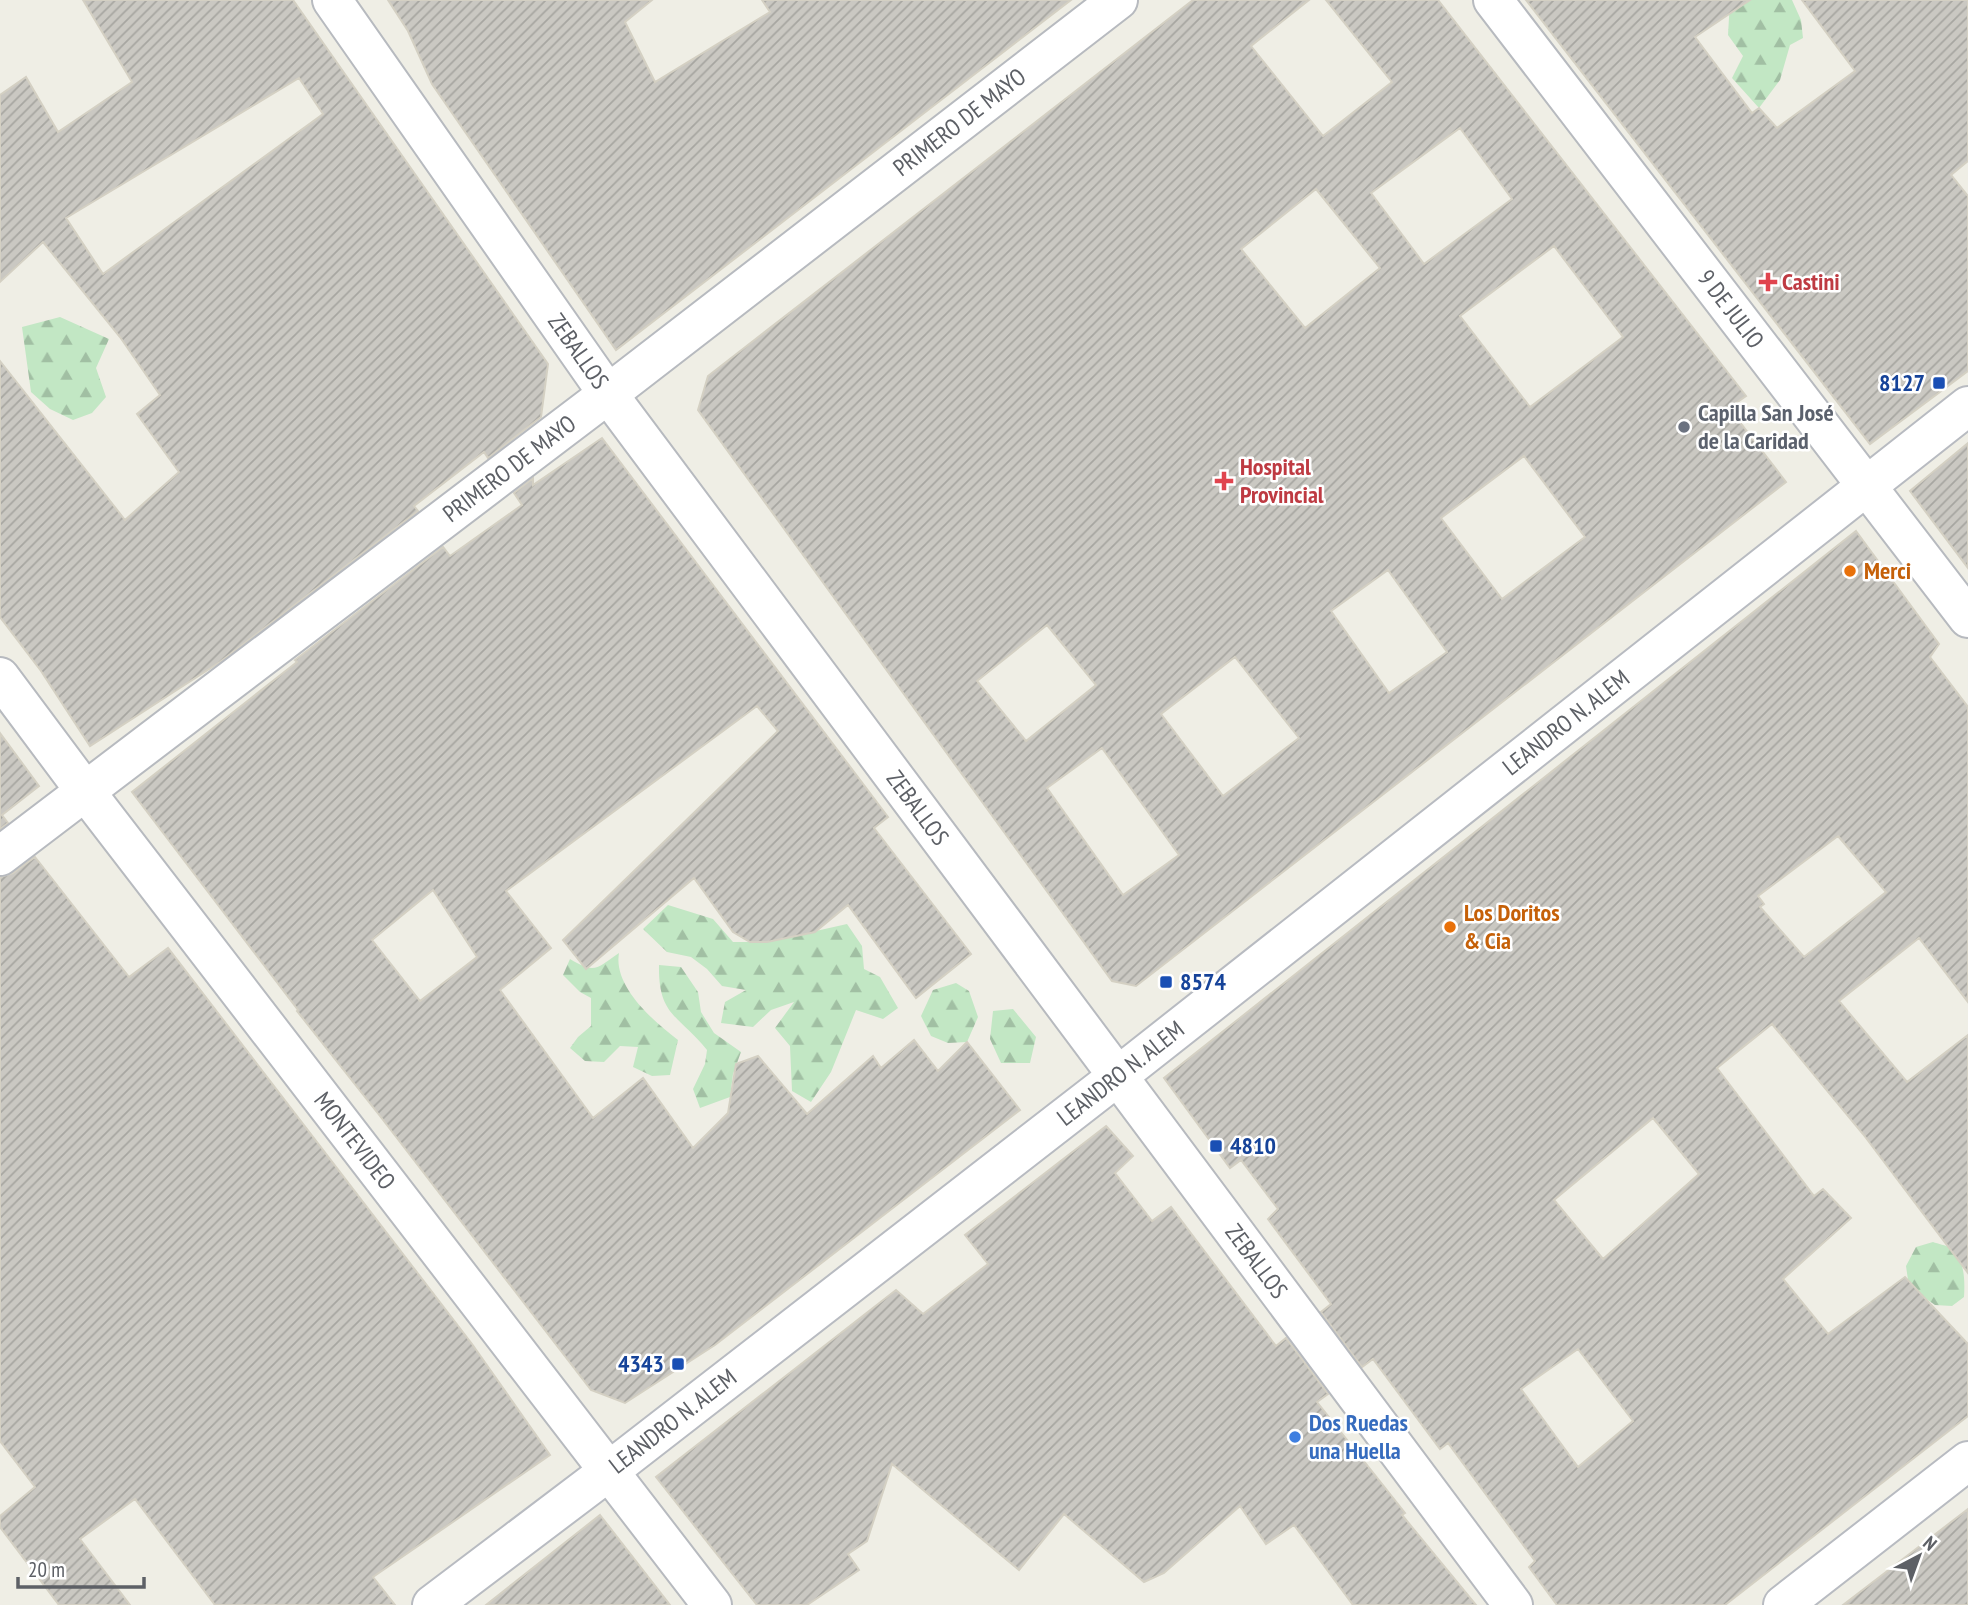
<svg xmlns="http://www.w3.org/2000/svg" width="1968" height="1605" font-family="'PT Sans Narrow',sans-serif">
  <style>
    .forest { fill: url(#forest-firs) }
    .building { fill: url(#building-hatch); stroke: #d4d0c3; stroke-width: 2; fill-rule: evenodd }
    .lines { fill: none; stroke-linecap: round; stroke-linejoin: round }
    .street-casing { stroke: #b7babf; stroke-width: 42 }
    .secondary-casing { stroke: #b8bbc1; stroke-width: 42 }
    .street { stroke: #fff; stroke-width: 38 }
    .secondary { stroke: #fff; stroke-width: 38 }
    .health-dot { fill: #e0444e; stroke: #fff; stroke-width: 2.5 }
    .transit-dot { fill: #1a4fb4; stroke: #fff; stroke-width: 2.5 }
    .worship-dot { fill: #6b7280; stroke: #fff; stroke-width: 2.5 }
    .food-dot { fill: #e8710a; stroke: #fff; stroke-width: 2.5 }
    .shop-dot { fill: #3f7fe0; stroke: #fff; stroke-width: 2.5 }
    .labels { text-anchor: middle; stroke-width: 5; stroke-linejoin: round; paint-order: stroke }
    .street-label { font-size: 24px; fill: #5d6066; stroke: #fff }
    .health-label { font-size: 24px; font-weight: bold; fill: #be3a42; stroke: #fff; text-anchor: start }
    .transit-label { font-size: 24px; font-weight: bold; fill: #164399; stroke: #fff; text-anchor: end }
    .worship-label { font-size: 24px; font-weight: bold; fill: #5b616d; stroke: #fff; text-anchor: start }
    .food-label { font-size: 24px; font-weight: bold; fill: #c56008; stroke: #fff; text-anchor: start }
    .shop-label { font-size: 24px; font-weight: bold; fill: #366cbe; stroke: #fff; text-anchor: start }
  </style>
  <defs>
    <pattern id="forest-firs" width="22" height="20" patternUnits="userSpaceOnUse" patternTransform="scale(1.75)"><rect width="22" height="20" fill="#c2e7c4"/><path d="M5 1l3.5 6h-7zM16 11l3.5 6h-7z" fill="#a1bfa3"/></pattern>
    <pattern id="building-hatch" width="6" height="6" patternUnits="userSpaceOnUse" patternTransform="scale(1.75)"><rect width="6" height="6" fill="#cac8c2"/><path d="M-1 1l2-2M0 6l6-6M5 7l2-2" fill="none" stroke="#a7a6a1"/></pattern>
  </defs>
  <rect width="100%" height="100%" fill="#efeee5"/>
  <path class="forest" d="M1730 0H1792L1801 20 1803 38 1790 45 1780 80 1759 108 1732 78 1743 56 1728 35Z
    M60 317 109 339 96 368 106 397 92 413 73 420 50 409 31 392 22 327Z
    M668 905 713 919 733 942H767L847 924 862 946 864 969 880 977 898 1008 883 1019 856 1010 831 1072 811 1102 792 1091 790 1046 775 1028 794 1002 771 1010 753 1027 721 1023 725 1002 746 990 722 986 707 969 691 957 667 952 643 929Z
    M619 953C613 986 653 1021 678 1040L670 1075 652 1076 633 1067 638 1047 620 1046 604 1062 585 1061 570 1048 578 1037 591 1026V998L580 992 563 975 570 959C595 974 596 969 619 953Z
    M659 965 681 967 698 992 701 1012 714 1033 741 1052 733 1074 730 1097 700 1108 693 1089 705 1064 707 1050C679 1015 658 1016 659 965Z
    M956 983 969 991 978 1017 967 1042 948 1043 931 1036 921 1016 933 990Z
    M1013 1009 1036 1037 1030 1063H1001L990 1039 993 1011Z
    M1933 1242C1938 1244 1946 1245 1950 1248 1965 1258 1965 1281 1964 1297L1952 1306 1935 1305 1909 1287 1906 1266 1916 1247Z"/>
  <path class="building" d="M83 0H293L548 364 541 417 488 458 484 452 414 506 418 511 220 662 90 746 41 671 0 617V361L125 520 179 472 137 414 160 395 120 337 43 242 0 282V95L26 77 58 132 132 82ZM299 78 323 114 103 274 66 218Z
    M388 0H652L625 22 655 82 770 12 762 0H1071L616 350 432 84 408 31Z
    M1193 0H1309L1251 46 1323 136 1392 82 1326 0H1438L1746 396 1729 408 1786 482 1136 986 1112 981 698 410 708 376ZM1460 128 1512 199 1424 264 1371 193ZM1316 189 1380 268 1305 328 1241 249ZM1554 246 1623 337 1530 407 1460 316ZM1524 456 1585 537 1502 599 1441 518ZM1388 570 1447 652 1389 693 1331 611ZM1047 625 1096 685 1026 741 977 681ZM1235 657 1299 738 1223 796 1161 714ZM1102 748 1179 855 1123 895 1047 788Z
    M1526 0H1750L1695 37 1752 113 1759 108 1777 128 1855 71 1802 0H1968V161L1951 175 1968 196V371L1870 444Z
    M602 438 888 817 874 828 971 954 916 998 848 905 815 932 767 942H750L733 932 694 878 586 969 563 940 778 731 757 706 506 891 551 948 500 990 593 1118 643 1078 693 1148 728 1113 736 1064 758 1056 807 1114 873 1056 881 1068 914 1040 938 1071 967 1042 1020 1110 715 1345 625 1403 591 1390 380 1116 297 1011 298 1010 132 792 297 662 295 660 443 547 450 556 522 505 514 493 533 478V485ZM433 890 477 957 420 1001 372 940Z
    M1968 443V568L1910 491Z
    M1856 531 1939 644 1930 657 1968 707V1002L1919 938 1839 1001 1907 1082 1968 1035V1273L1863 1134 1772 1024 1717 1068 1814 1196 1823 1189 1851 1218 1783 1279 1828 1334 1905 1277 1968 1344V1416L1725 1605H1557L1529 1567 1535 1561 1448 1443 1440 1449 1373 1359 1362 1367 1321 1312 1331 1304 1268 1219 1278 1209 1241 1160 1230 1168 1164 1078ZM1838 836 1886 892 1804 957 1760 907 1764 904 1758 896ZM1653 1118 1699 1174 1603 1259 1554 1200ZM1578 1349 1633 1421 1578 1467 1521 1389Z
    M0 733 39 786 2 815 8 823 0 829Z
    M35 857 129 977 168 948 472 1344 550 1455 373 1577 395 1605H215L135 1499 80 1539 130 1605H59L0 1527V1516L35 1487 0 1441V877L13 873Z
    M1106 1126 1133 1156 1115 1173 1152 1221 1171 1207 1276 1346 1286 1338 1328 1394 1317 1402 1405 1513 1402 1515 1476 1605H1353L1294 1525 1266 1544 1240 1506 1164 1573 1144 1582 1064 1514 1019 1570 892 1464 867 1541 848 1554 859 1570 807 1605H757L656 1477 896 1290 923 1314 988 1264 965 1235Z
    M1968 1509V1605H1843L1929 1539Z
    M600 1515 670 1605H486Z"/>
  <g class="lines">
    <g class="street-casing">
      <g id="street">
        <path id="s1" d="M332 0 608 394 1513 1605"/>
        <path id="s2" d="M1493 0 1968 618"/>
        <path id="s3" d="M0 677 85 791 712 1605"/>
        <path id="s4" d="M0 856 608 394 1118 0"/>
      </g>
    </g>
    <g class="secondary-casing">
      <g id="secondary">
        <path id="s5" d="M432 1605 609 1471 1118 1076 1968 406"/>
        <path d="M1783 1605 1968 1461"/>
      </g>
    </g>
    <use href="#street" class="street"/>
    <use href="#secondary" class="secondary"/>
  </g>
  <g class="health-dot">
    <path d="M1764.5 271.5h7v7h7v7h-7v7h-7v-7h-7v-7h7z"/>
    <path d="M1220.5 470.5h7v7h7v7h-7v7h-7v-7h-7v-7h7z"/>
  </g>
  <g class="transit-dot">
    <rect x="1932" y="376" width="14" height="14" rx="3.5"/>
    <rect x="1159" y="975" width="14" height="14" rx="3.5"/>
    <rect x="1209" y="1139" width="14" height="14" rx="3.5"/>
    <rect x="671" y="1357" width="14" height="14" rx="3.5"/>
  </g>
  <circle class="worship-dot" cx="1684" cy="427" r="7"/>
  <g class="food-dot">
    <circle cx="1850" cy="571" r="7"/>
    <circle cx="1450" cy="927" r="7"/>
  </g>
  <circle class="shop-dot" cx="1295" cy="1437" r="7"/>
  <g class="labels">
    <g class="street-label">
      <text dy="8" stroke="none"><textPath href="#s4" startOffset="1208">PRIMERO DE MAYO</textPath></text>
      <text dy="8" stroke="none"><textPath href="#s2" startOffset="390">9 DE JULIO</textPath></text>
      <text dy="8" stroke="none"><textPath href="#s1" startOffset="429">ZEBALLOS</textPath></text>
      <text dy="8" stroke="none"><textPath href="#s4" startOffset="640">PRIMERO DE MAYO</textPath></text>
      <text dy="8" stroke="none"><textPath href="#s5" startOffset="1437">LEANDRO N. ALEM</textPath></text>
      <text dy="8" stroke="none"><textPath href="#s1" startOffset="998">ZEBALLOS</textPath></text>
      <text dy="8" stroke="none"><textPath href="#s5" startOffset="870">LEANDRO N. ALEM</textPath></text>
      <text dy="8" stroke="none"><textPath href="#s3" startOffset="584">MONTEVIDEO</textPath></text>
      <text dy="8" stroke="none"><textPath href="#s1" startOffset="1564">ZEBALLOS</textPath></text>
      <text dy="8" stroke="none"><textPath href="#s5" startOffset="303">LEANDRO N. ALEM</textPath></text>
    </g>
    <g class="health-label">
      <text x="1782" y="290">Castini</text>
      <text x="1240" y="475">Hospital<tspan x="1240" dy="28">Provincial</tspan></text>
    </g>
    <g class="transit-label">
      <text x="1925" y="391">8127</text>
      <text x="1180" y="990" text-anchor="start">8574</text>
      <text x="1230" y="1154" text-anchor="start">4810</text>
      <text x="664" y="1372">4343</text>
    </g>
    <g class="worship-label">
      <text x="1698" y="421">Capilla San José<tspan x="1698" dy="28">de la Caridad</tspan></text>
    </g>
    <g class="food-label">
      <text x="1864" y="579">Merci</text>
      <text x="1464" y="921">Los Doritos<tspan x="1464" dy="28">&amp; Cia</tspan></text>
    </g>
    <g class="shop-label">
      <text x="1309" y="1431">Dos Ruedas<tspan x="1309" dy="28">una Huella</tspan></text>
    </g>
  </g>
  <g transform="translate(1919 1556) rotate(41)" stroke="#ffffff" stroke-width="5" paint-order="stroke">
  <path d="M0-5L12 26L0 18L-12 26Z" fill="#5d6066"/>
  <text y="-10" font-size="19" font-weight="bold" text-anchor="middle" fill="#5d6066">N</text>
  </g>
  <path d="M18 1577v10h126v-10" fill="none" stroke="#5d6066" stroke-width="3.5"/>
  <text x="28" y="1577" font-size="21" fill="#5d6066" stroke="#ffffff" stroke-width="5" paint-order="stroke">20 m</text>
</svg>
